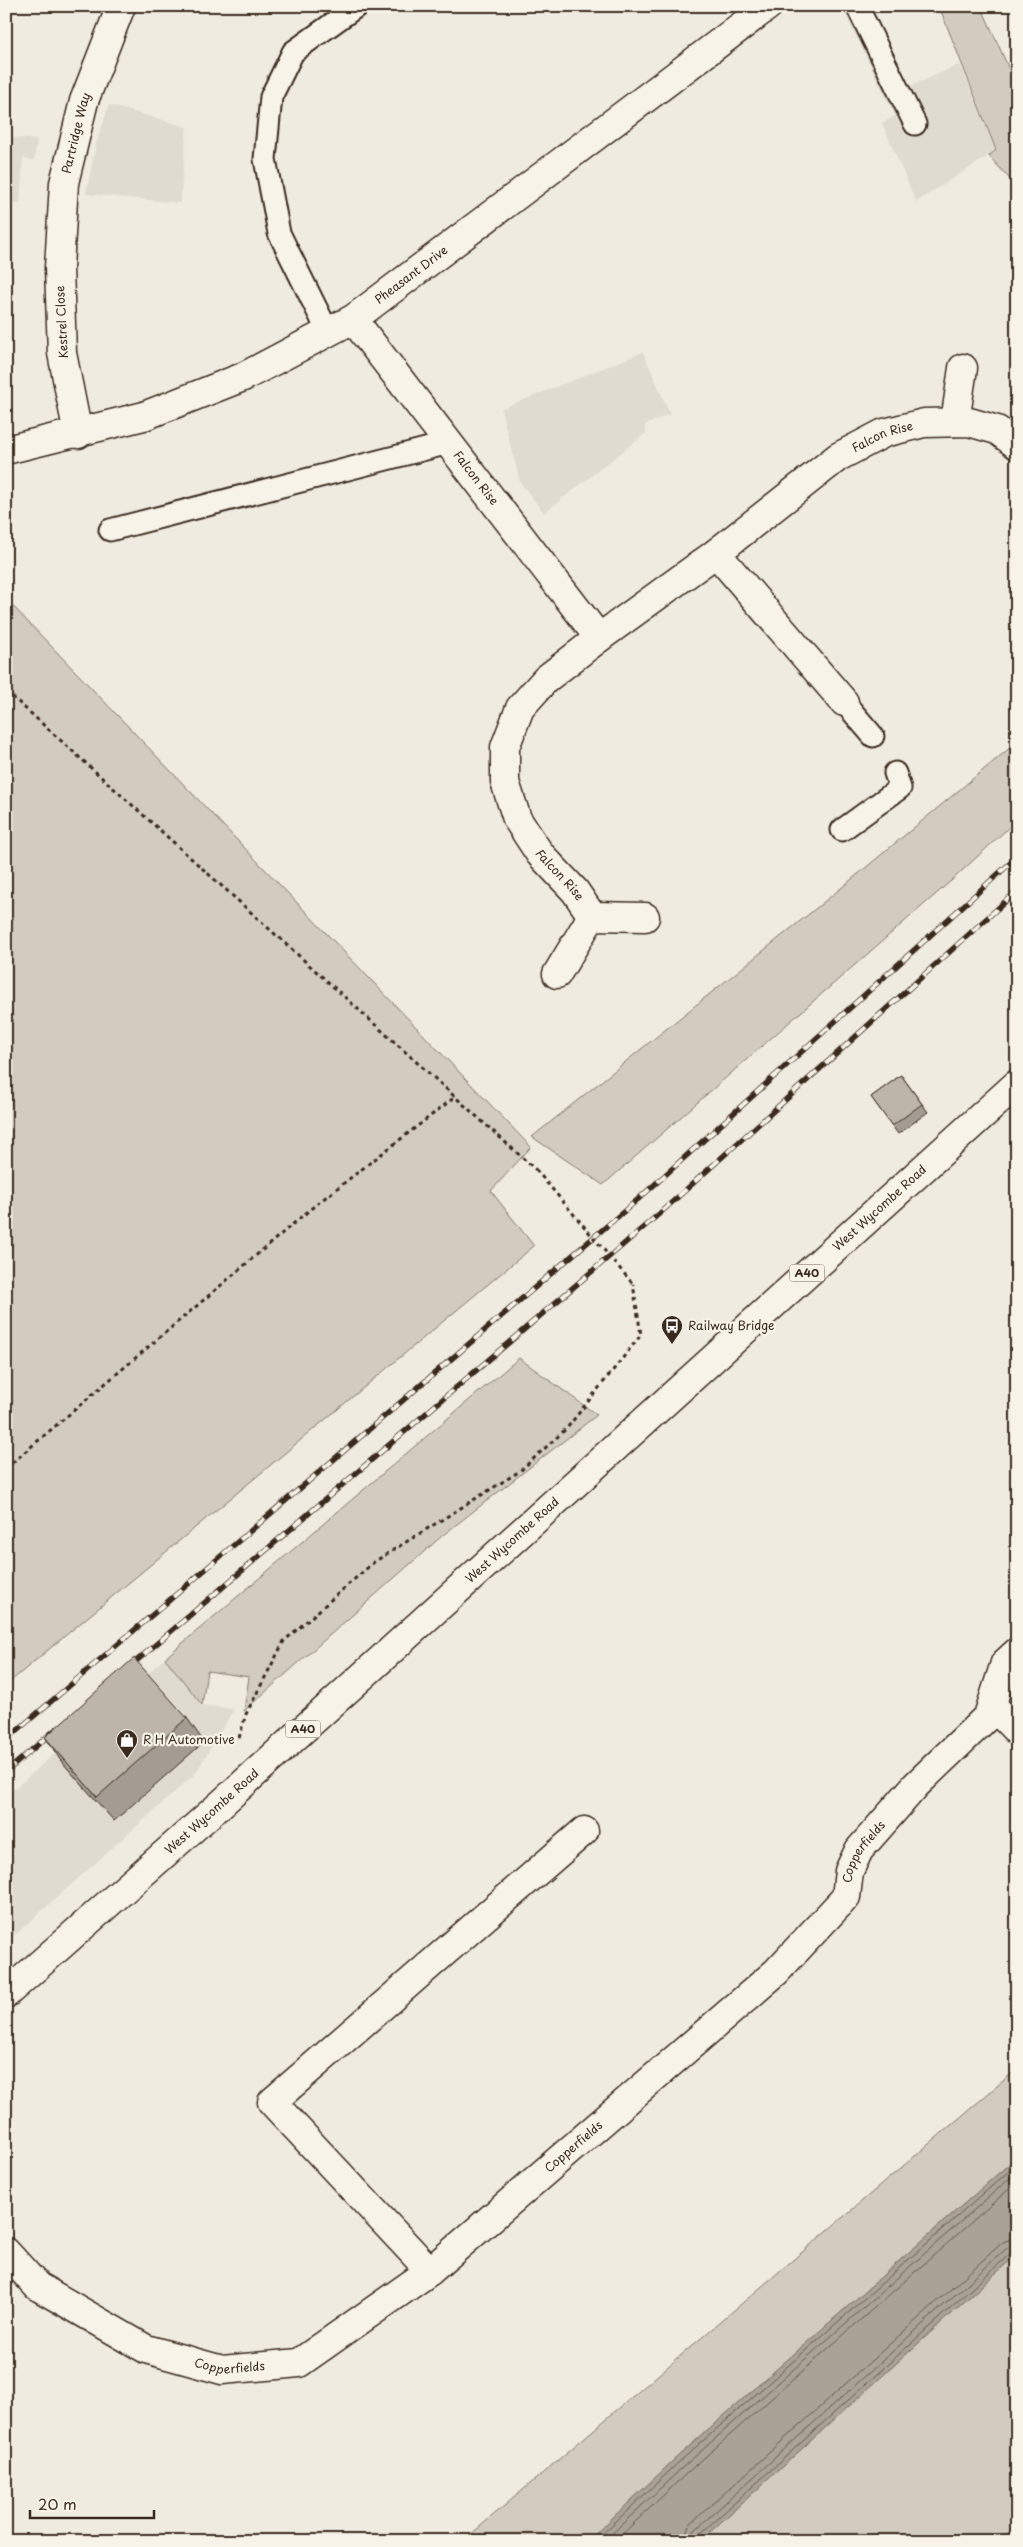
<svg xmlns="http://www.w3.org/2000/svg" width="1023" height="2547" font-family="'Playpen Sans',sans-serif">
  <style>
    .built { fill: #e0dbd0 }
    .green { fill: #d1cbc0; stroke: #867a6f }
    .water { fill: #aaa296; stroke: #7e7266 }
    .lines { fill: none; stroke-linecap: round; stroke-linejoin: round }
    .shore { stroke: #675a4e; stroke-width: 1 }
    .service-casing { stroke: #3b2a1e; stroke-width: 25 }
    .minor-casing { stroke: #3b2a1e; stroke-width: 31 }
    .trunk-casing { stroke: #3b2a1e; stroke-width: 31 }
    .path { stroke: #3b2a1e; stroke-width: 3; stroke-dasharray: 4 4; stroke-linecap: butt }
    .service { stroke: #f7f3e8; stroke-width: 21 }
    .minor { stroke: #f7f3e8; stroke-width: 28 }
    .trunk { stroke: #f7f3e8; stroke-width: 28 }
    .rail-casing { stroke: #3b2a1e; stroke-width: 5.5 }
    .rail { stroke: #f7f3e8; stroke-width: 4; stroke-dasharray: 11; stroke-linecap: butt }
    .path-bridge { stroke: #3b2a1e; stroke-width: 3; stroke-dasharray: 4 4; stroke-linecap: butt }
    .wall { fill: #a39c92; stroke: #3b2a1e }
    .building { fill: #bdb5aa; stroke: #3b2a1e }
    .labels { text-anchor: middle; stroke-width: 4.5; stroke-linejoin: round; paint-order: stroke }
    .shield { fill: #f7f3e8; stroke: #73665b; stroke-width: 1 }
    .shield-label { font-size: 11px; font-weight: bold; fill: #3b2a1e }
    .street-label { font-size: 12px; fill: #3b2a1e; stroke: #f7f3e8 }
    .poi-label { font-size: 12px; fill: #3b2a1e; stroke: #f7f3e8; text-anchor: start }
  </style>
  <rect width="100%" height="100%" fill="#efebe0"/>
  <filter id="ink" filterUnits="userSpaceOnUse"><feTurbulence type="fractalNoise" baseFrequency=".02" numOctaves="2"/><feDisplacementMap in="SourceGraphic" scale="10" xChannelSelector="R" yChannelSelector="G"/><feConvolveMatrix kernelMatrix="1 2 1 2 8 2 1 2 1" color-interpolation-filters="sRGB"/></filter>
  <g filter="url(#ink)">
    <path class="built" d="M865 6 905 89 960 64 996 151 916 202 882 123 895 116 842 7Z
      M109 105 187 127 180 203 86 194 96 144Z
      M6 137 37 140 34 161 23 158 20 204H6Z
      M643 352 670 414 645 425 646 433 544 513 520 482 501 409Z
      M165 1658 202 1705 234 1709 195 1774 6 1943V1796Z"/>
    <path class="green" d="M939 6H981L1017 87V187L989 156 996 150Z
      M6 599 531 1147 491 1191 534 1246 6 1685Z
      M1017 742V820L951 881 603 1185 532 1137 840 889Z
      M519 1358 597 1415 443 1535 244 1711 249 1677 207 1671 202 1705 165 1658Z
      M1017 2069V2157L676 2458 588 2541H463Z
      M1017 2254V2541H700Z"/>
    <path class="water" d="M1017 2157V2254L700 2541H588L676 2458Z"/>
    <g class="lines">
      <path class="shore" d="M595 2541 679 2462 1017 2164
        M604 2541 683 2467 1017 2172
        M615 2541 688 2472 1017 2182
        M683 2541 689 2525 1003 2242 1017 2237
        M691 2541 695 2530 1007 2248 1017 2245
        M697 2541 699 2535 1011 2253 1017 2251"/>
      <g class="service-casing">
        <path id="service" d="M857 6 915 124
          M328 332 279 233 265 159 271 97 293 52 357 6
          M110 530 449 443
          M844 702 873 736
          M842 830 900 788 895 773"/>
      </g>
      <g class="minor-casing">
        <g id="minor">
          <path id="s1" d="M353 319 599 638 546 679 520 708 505 747V782L517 819 540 854 575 891 592 916"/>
          <path d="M955 422 963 368"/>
          <path id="s2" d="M78 434 62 353 59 268 64 183 84 101 121 6"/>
          <path id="s3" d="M6 450 144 416 243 377 353 319 768 6"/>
          <path d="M716 553 844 702"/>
          <path id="s4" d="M599 638 716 553 838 457 884 433 924 423 969 422 997 430 1017 445"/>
          <path d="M557 974 592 916 645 917"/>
          <path d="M992 1705 1017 1731"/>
          <path id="s5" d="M6 2252 37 2286 146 2349 222 2370 299 2363 430 2271 776 1972 846 1897 849 1871 859 1850 916 1785 988 1716 1005 1663 1017 1652"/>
          <path d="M430 2271 272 2102 584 1831"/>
        </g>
      </g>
      <g class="trunk-casing">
        <g id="trunk">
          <path id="s6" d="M6 1994 221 1804 1017 1084"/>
        </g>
      </g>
      <path class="path" d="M6 691 536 1170
        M6 1468 313 1207 455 1097
        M239 1738 246 1714 284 1641 374 1562 520 1471 567 1428 641 1335 633 1284"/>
      <use href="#service" class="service"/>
      <use href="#minor" class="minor"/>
      <use href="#trunk" class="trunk"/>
      <g class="rail-casing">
        <path id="rail" d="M127 1669 659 1214 1017 891
          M6 1740 643 1195 1017 857
          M6 1772 56 1729"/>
      </g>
      <use href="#rail" class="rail"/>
      <path class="path-bridge" d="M536 1170 633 1284"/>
    </g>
    <path class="wall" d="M901 1075 928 1112 898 1134 871 1097Z
      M187 1718 204 1742 114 1821 61 1761 45 1737Z"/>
    <path class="building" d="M901 1075 922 1104 892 1126 871 1097Z
      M134 1658 187 1718 97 1797 45 1737Z"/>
  </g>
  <defs>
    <g id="bus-pin" transform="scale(1.125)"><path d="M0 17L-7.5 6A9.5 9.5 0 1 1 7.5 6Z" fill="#3b2a1e" stroke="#f7f3e8"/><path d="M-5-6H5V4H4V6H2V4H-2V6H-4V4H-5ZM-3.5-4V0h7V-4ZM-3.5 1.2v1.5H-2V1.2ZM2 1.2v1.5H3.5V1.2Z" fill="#fff"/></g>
    <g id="shop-pin" transform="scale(1.125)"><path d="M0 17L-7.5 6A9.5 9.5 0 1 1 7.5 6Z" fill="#3b2a1e" stroke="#f7f3e8"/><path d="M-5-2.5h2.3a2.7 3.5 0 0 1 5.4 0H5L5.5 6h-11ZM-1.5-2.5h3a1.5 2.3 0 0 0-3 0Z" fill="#fff"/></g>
  </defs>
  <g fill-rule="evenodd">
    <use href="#bus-pin" x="672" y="1326"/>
    <use href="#shop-pin" x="127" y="1740"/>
  </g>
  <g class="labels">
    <g class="shield">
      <rect x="789.5" y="1264.5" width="35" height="17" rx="4"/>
      <rect x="285.5" y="1720.5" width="35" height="17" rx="4"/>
    </g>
    <g class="shield-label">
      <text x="807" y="1277">A40</text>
      <text x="303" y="1733">A40</text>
    </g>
    <g class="street-label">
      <text dy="4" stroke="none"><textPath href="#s2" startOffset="304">Partridge Way</textPath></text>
      <text dy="4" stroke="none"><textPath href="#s3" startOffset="446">Pheasant Drive</textPath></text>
      <text transform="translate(62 322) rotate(-93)" y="4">Kestrel Close</text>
      <text dy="4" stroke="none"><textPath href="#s4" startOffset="349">Falcon Rise</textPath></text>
      <text dy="4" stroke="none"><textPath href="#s1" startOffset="201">Falcon Rise</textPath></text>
      <text dy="4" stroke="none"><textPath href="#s1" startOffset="695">Falcon Rise</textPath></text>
      <text dy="4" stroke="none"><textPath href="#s6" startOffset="1175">West Wycombe Road</textPath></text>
      <text dy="4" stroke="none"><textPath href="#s6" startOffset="680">West Wycombe Road</textPath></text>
      <text dy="4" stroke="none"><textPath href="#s6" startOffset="275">West Wycombe Road</textPath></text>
      <text dy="4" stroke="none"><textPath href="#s5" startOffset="1098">Copperfields</textPath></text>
      <text dy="4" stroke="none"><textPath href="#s5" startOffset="678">Copperfields</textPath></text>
      <text dy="4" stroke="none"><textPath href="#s5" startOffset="258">Copperfields</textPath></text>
    </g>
    <g class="poi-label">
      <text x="688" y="1330">Railway Bridge</text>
      <text x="143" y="1744">R H Automotive</text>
    </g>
  </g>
  <rect width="1023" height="2547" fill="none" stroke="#f7f3e8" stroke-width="25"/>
  <rect x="12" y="12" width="998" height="2522" fill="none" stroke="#3b2a1e" stroke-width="2" filter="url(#ink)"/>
  <path d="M30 2510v8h124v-8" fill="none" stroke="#3b2a1e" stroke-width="2.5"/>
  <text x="38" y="2510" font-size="15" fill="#3b2a1e" stroke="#f7f3e8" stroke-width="4" paint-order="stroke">20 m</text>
</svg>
